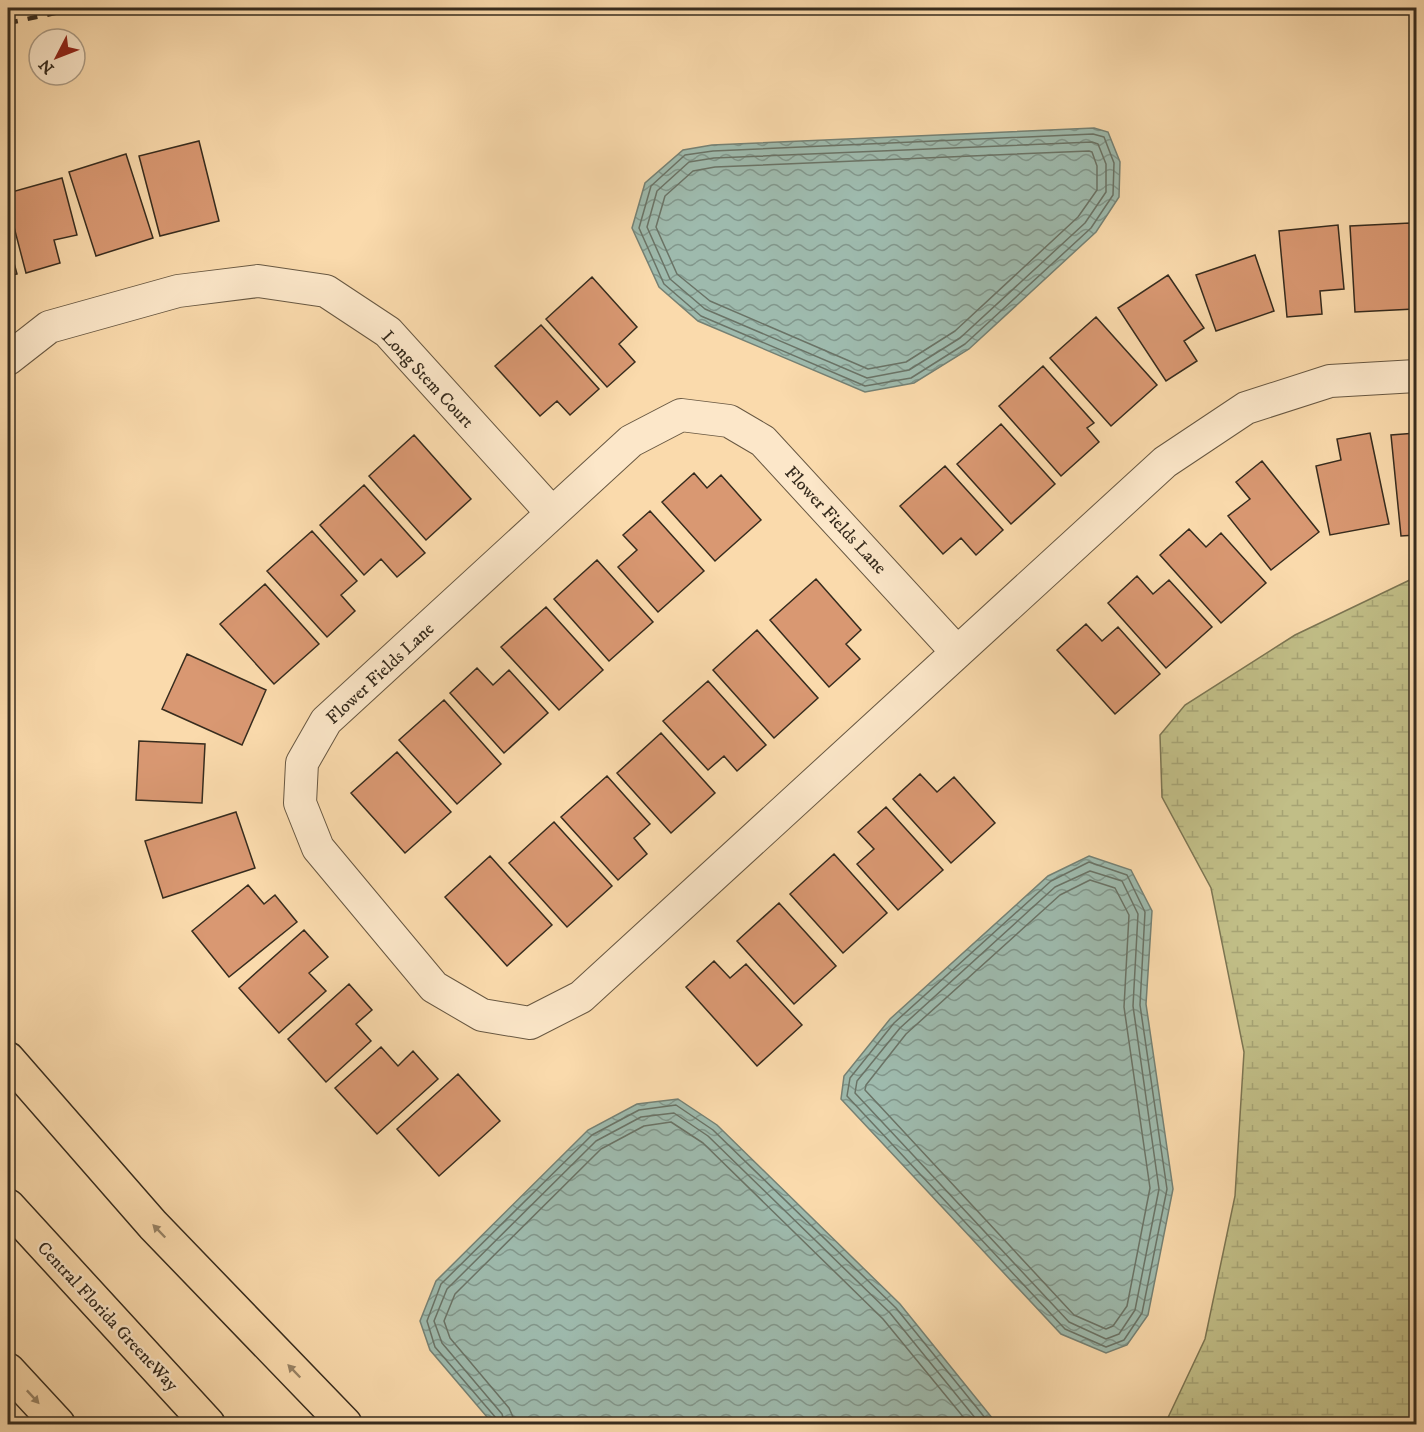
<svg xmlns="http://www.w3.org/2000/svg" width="1424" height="1432" font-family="'IM FELL DW Pica',serif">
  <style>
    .wetland { fill: url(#wetland-marsh); stroke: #7c7552; stroke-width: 1.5 }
    .water { fill: url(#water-waves); stroke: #758174; stroke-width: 1.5 }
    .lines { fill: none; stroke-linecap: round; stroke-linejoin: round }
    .shore { stroke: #6a7366; stroke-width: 1.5 }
    .building { fill: #d99872; stroke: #372c1e; stroke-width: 1.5 }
    .minor-casing { stroke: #685842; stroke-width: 34 }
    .motorway-casing { stroke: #372c1e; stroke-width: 36 }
    .minor { stroke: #fce7c9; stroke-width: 32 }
    .motorway { stroke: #fadaac; stroke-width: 33 }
    .rail { stroke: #372c1e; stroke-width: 4.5; stroke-dasharray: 10 10; stroke-linecap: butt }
    .oneway { fill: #988365 }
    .labels { text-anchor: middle; stroke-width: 4.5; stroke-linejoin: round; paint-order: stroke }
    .street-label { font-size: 18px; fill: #372c1e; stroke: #fce7c9 }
  </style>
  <defs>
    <pattern id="wetland-marsh" width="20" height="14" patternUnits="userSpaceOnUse" patternTransform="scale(1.5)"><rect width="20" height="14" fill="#c1be87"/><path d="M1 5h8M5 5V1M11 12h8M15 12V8" fill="none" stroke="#a6a374"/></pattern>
    <pattern id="water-waves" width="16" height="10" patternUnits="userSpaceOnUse" patternTransform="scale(1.5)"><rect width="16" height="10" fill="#9ebaad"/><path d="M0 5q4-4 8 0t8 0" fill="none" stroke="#82978c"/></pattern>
  </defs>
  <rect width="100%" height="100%" fill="#fadaac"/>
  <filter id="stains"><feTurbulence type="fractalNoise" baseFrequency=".00333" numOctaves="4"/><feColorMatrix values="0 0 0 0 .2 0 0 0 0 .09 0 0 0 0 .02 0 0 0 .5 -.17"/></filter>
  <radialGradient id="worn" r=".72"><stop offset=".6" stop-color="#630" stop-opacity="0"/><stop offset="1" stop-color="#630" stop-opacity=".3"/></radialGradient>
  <path class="wetland" d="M1416 577V1424H1165L1205 1339 1235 1196 1244 1052 1211 888 1162 797 1160 735 1185 705 1295 635Z"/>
  <path class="water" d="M1094 128 1108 132 1120 162 1119 197 1096 232 969 349 914 383 865 392 698 321 659 287 632 228 645 183 683 150 712 145Z
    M1089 856 1131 870 1152 911 1146 1004 1173 1189 1148 1315 1127 1345 1106 1353 1061 1334 841 1099 844 1076 890 1019 1048 876Z
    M678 1099 717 1125 900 1304 997 1424H493L430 1350 420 1321 436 1281 588 1130 637 1104Z"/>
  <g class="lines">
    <path class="shore" d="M1093 134 1104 137 1114 163 1113 195 1091 228 965 344 911 378 865 386 701 316 664 284 639 228 651 186 685 155 713 151Z
      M1092 142 1098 144 1106 164V192L1085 223 960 338 909 370 867 378 705 309 670 279 647 227 657 191 689 162 714 158Z
      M1089 151 1092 152 1097 166V190L1078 217 955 331 906 362 868 369 710 301 677 274 656 227 665 196 693 171 715 167Z
      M1089 862 1127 875 1145 912 1140 1005 1167 1189 1142 1313 1124 1340 1106 1347 1065 1329 847 1096 850 1078 894 1023 1051 881Z
      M1090 871 1122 881 1138 914 1133 1006 1159 1189 1135 1310 1119 1334 1106 1339 1069 1322 855 1093 857 1081 900 1028 1055 887Z
      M1090 880 1115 888 1129 915 1124 1007 1150 1188 1127 1306 1113 1326 1106 1329 1074 1315 865 1090 866 1085 906 1034 1060 895Z
      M497 1424 496 1418 435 1347 427 1321 441 1284 592 1135 639 1110 676 1105 713 1130 896 1308 990 1424
      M505 1424 502 1414 442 1343 434 1321 447 1289 596 1141 641 1117 674 1113 708 1136 890 1313 980 1424
      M514 1424 513 1417 509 1408 450 1338 444 1321 455 1294 601 1149 644 1126 671 1122 703 1143 883 1319 969 1424"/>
  </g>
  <path class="building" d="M199 141 219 221 160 236 139 156Z
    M126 154 153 238 96 256 69 172Z
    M62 178 77 235 54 240 60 263 26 273 8 204V193Z
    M1410 223 1414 309 1355 312 1350 226Z
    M1338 225 1344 289 1320 291 1322 314 1287 317 1279 231Z
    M8 241 17 274 8 276Z
    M1255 255 1274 311 1216 331 1196 275Z
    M1168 275 1204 328 1184 341 1197 361 1166 381 1118 308Z
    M592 277 637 327 619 344 635 362 607 387 546 319Z
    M1096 317 1157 385 1111 426 1050 358Z
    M541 325 599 389 570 415 557 401 540 416 495 366Z
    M1043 366 1094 423 1087 428 1099 442 1061 476 999 406Z
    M1001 424 1055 484 1011 524 957 464Z
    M1370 433 1389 524 1330 535 1316 466 1341 460 1337 439Z
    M1416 433V535L1401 536 1391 435Z
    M414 435 471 499 426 540 369 476Z
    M1262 461 1319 532 1271 570 1228 516 1250 499 1236 482Z
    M945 466 1003 530 976 555 961 538 943 554 900 506Z
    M694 473 707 488 721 475 761 520 715 561 662 502Z
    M364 485 425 553 397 577 381 559 364 575 320 525Z
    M650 511 704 571 658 612 618 567 637 550 623 535Z
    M1189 529 1206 547 1221 533 1266 583 1221 623 1160 555Z
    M312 531 357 581 341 595 355 611 327 637 267 571Z
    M597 560 653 622 609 661 554 599Z
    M1137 576 1153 594 1169 580 1212 627 1166 668 1108 603Z
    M816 579 861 630 846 644 860 659 829 687 770 620Z
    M265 584 319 644 274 684 220 624Z
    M546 607 603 670 559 710 501 647Z
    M1086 624 1102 641 1118 627 1160 674 1115 714 1057 650Z
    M757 630 818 698 774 738 713 670Z
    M187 654 266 690 242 745 162 709Z
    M477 668 493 685 509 670 548 713 504 753 450 693Z
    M708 681 766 745 737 771 724 756 708 770 663 721Z
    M444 700 501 764 457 804 399 740Z
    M661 733 715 793 671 833 617 773Z
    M139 741 205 744 202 803 136 800Z
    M397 752 451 812 405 853 351 793Z
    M920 774 937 792 954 777 995 823 951 863 893 799Z
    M607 776 650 824 634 838 647 854 618 880 561 817Z
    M886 807 943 870 898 910 857 864 874 849 858 832Z
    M236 812 255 868 163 898 145 841Z
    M554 822 612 886 567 927 509 863Z
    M834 854 887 913 843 953 790 894Z
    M490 856 552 925 507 966 445 897Z
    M248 885 264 904 275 895 297 922 229 977 192 931Z
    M779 903 836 966 794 1004 737 941Z
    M304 930 328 957 309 973 326 991 279 1033 239 988Z
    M714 961 730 978 746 964 802 1025 757 1066 686 987Z
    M349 984 372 1010 356 1024 371 1041 326 1082 288 1039Z
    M381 1047 398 1066 413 1051 438 1079 377 1134 335 1088Z
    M458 1074 500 1121 439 1176 397 1129Z"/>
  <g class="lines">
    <g class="minor-casing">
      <path id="minor" d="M8 359 49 327 178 291 258 281 326 291 388 332 552 513
        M957 652 763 441 729 421 681 415 631 441 326 721 302 763 300 803 318 848 434 987 482 1015 530 1023 581 997 1165 462 1246 408 1330 381 1416 376"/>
    </g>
    <g class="motorway-casing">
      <path id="motorway" d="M8 1059 153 1225 345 1424
        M8 1206 208 1424
        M8 1370 58 1424"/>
    </g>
    <use href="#minor" class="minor"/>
    <use href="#motorway" class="motorway"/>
    <path class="rail" d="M8 23 79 8"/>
  </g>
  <defs><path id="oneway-solid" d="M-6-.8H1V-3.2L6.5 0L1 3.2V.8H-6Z" transform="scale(1.5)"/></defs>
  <g class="oneway">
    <use href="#oneway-solid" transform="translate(159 1231) rotate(-134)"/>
    <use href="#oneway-solid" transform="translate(294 1371) rotate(-134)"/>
    <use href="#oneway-solid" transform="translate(33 1397) rotate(47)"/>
  </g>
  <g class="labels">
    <g class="street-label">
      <text transform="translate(428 379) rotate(47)" y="6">Long Stem Court</text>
      <text transform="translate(836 520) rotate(47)" y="6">Flower Fields Lane</text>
      <text transform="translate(380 673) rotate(-43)" y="6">Flower Fields Lane</text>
      <text transform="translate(108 1316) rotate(47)" y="6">Central Florida GreeneWay</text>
    </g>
  </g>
  <rect width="1424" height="1432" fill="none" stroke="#fadaac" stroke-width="30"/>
  <rect x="9" y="9" width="1406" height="1414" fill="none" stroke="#372c1e" stroke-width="3"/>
  <rect x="15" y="15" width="1394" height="1402" fill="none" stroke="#372c1e" stroke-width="1.5"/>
  <g transform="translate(57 57) rotate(228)"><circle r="28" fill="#fce7c9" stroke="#ad9c85" stroke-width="1.5"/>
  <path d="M0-4.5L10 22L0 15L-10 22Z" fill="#8f2418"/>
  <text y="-9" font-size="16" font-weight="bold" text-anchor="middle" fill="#372c1e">N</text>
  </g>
  <rect width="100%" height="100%" filter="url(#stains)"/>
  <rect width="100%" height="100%" fill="url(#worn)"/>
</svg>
